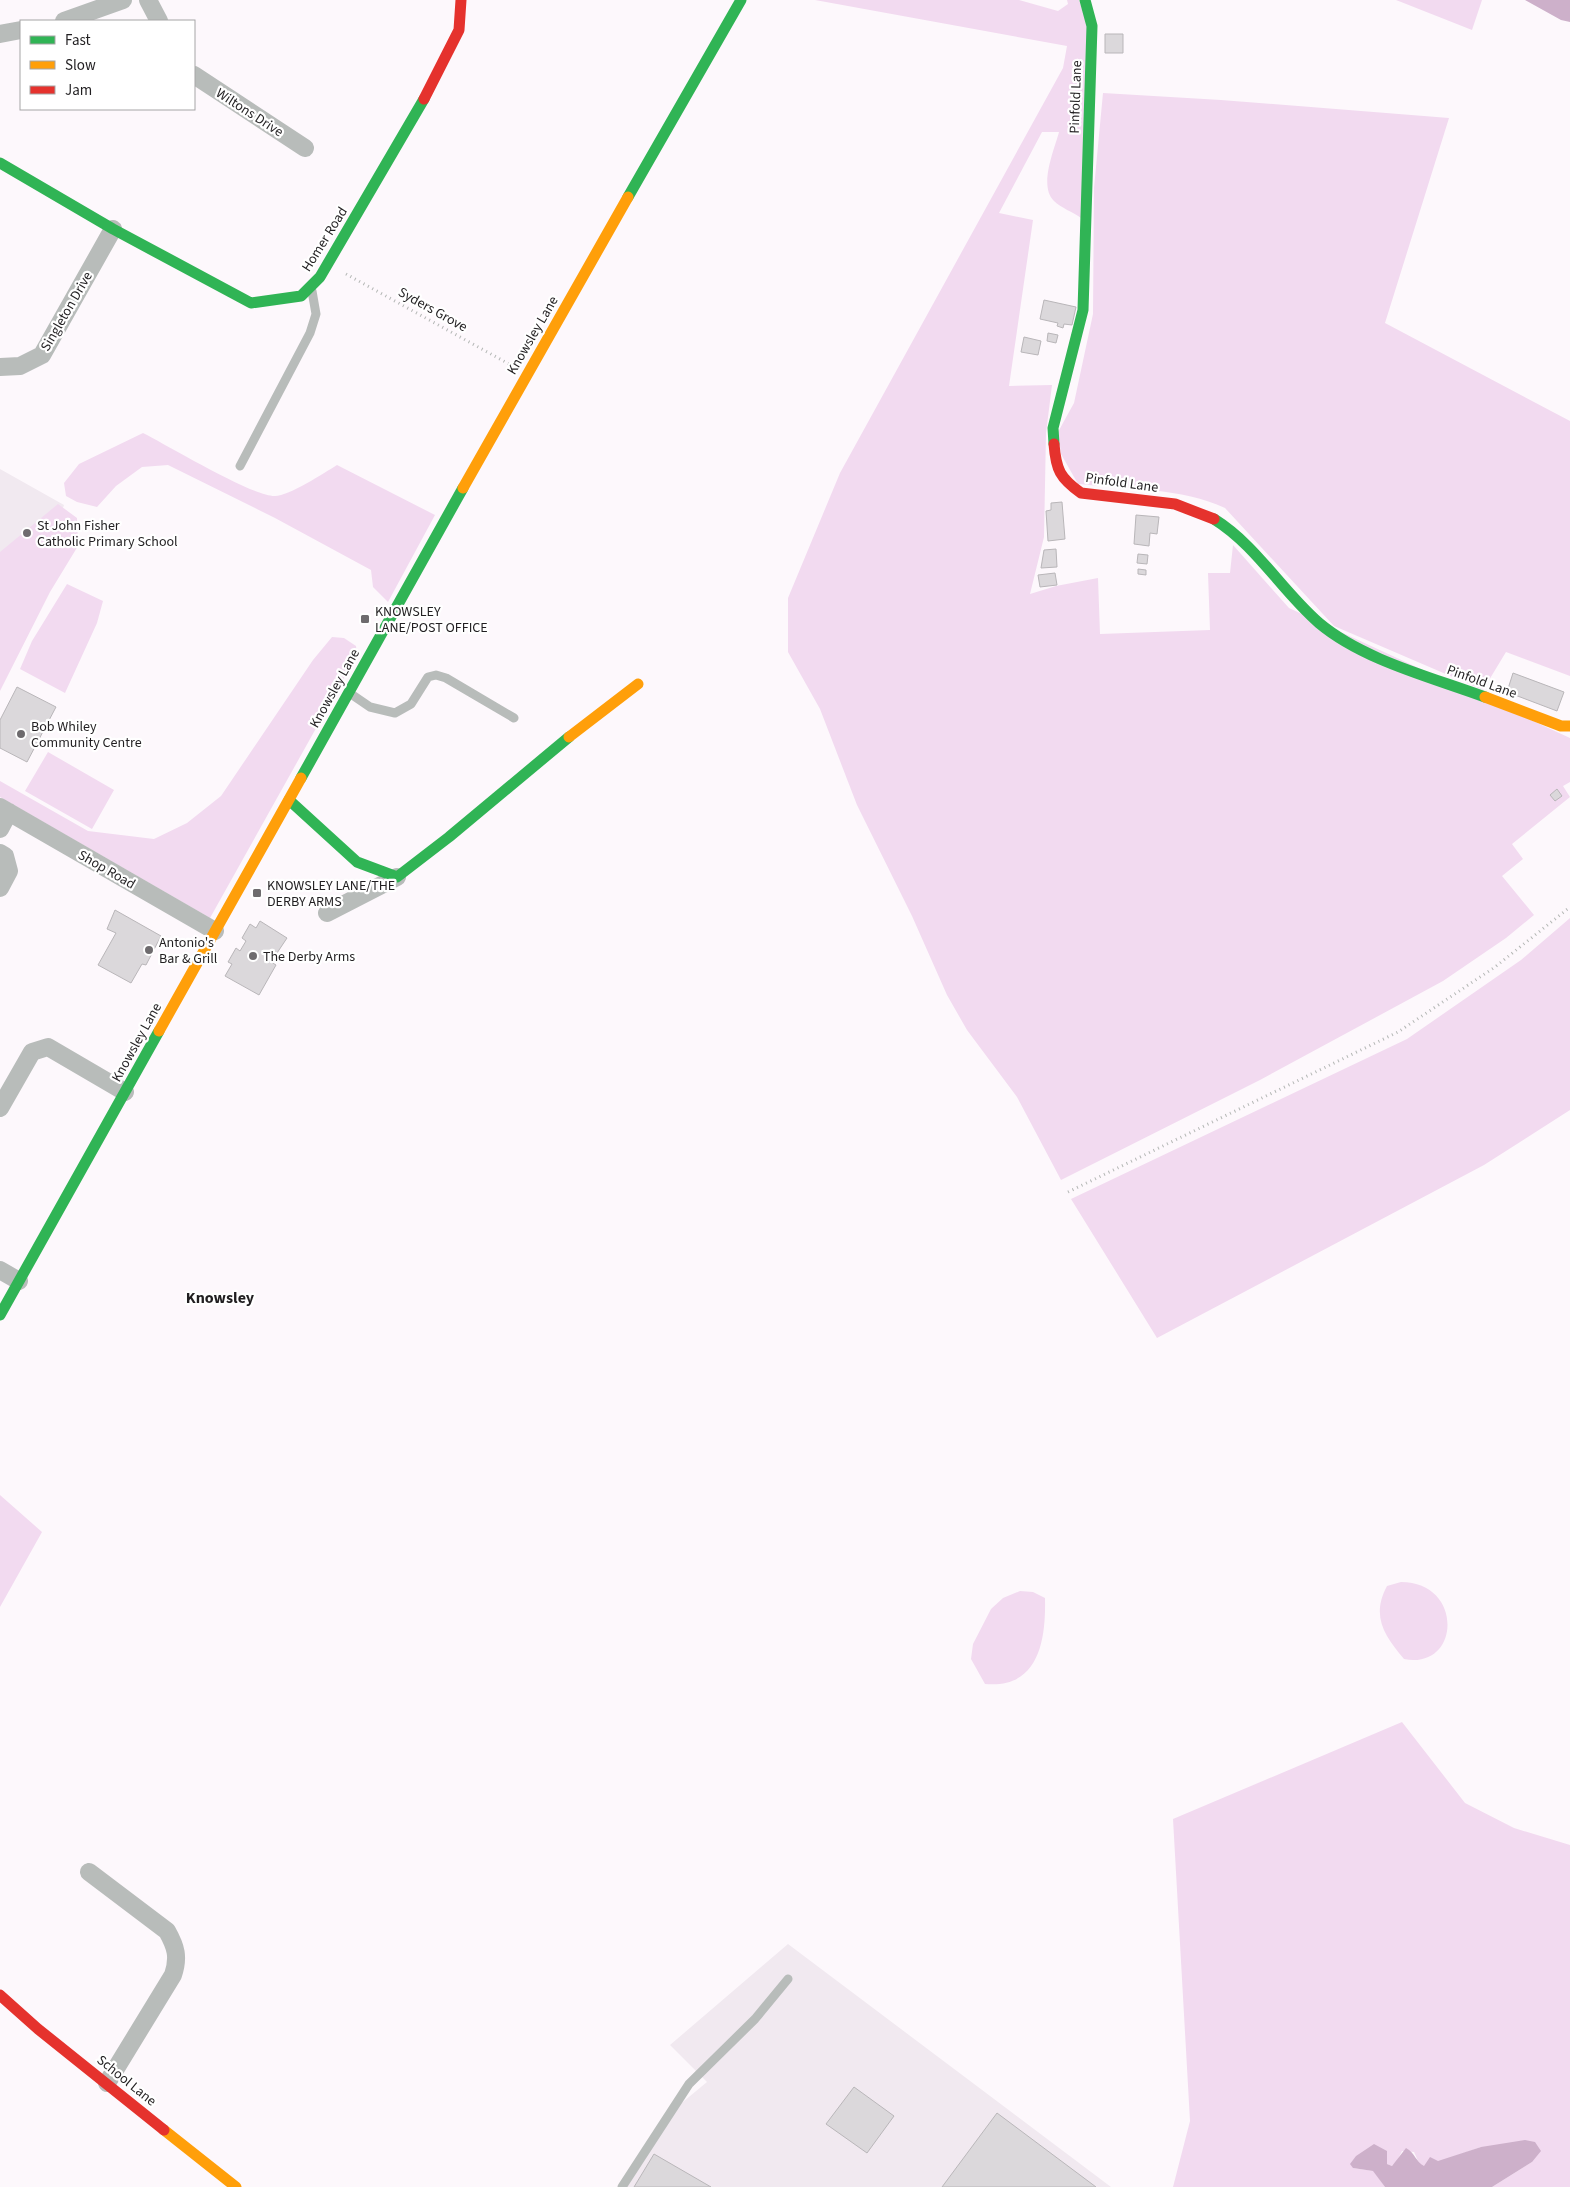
<svg xmlns="http://www.w3.org/2000/svg" width="1570" height="2187" font-family="'Source Sans 3',sans-serif">
  <style>
    .built { fill: #f1e9f0 }
    .green { fill: #f2daf0 }
    .water { fill: #cdb0ca }
    .building { fill: #dbd8db; stroke: #b9b6b9 }
    .lines { fill: none; stroke-linecap: round; stroke-linejoin: round }
    .path { stroke: #b4b7b5; stroke-width: 3; stroke-dasharray: 1 4; stroke-linecap: butt }
    .lane { stroke: #b8bcba; stroke-width: 9 }
    .street { stroke: #b8bcba; stroke-width: 18 }
    .fast { stroke: #30b455; stroke-width: 11 }
    .slow { stroke: #ff9f0a; stroke-width: 11 }
    .jam { stroke: #e5322d; stroke-width: 11 }
    .poi-dot { fill: #6e6b6e; stroke: #fff; stroke-width: 2 }
    .labels { text-anchor: middle; stroke-width: 4.5; stroke-linejoin: round; paint-order: stroke }
    .street-label { font-size: 14px; fill: #211f21; stroke: #fff }
    .poi-label { font-size: 14px; fill: #211f21; stroke: #fff; text-anchor: start }
    .quarter-label { font-size: 16px; font-weight: bold; fill: #211f21; stroke: #fff }
  </style>
  <rect width="100%" height="100%" fill="#fdf8fc"/>
  <path class="built" d="M0 469 64 505 45 560 0 582Z
    M788 1944 1111 2187H625L672 2111 707 2082 670 2045Z"/>
  <path class="green" d="M815 0H1019L1058 11 1068 4 1067 0H1079L1088 27 1081 218C1073 212 1061 208 1054 201 1038 186 1055 148 1059 132H1042L999 213 1033 220 1009 386 1052 385 1046 433 1044 537 1030 594 1056 586 1098 578 1100 634 1210 630 1208 573H1230L1233 545 1289 608 1570 738V782L1563 786 1570 797 1512 844 1523 859 1502 876 1534 915 1506 938 1443 981 1260 1080 1061 1180 1017 1097 967 1030 947 995 912 916 857 805 820 709 788 652V598L840 473 1063 68 1067 46Z
    M1396 0H1482L1472 30Z
    M1103 93 1221 100 1449 118 1385 323 1570 421V676L1506 652 1483 690 1334 626 1225 508C1183 488 1125 489 1078 484L1061 454 1058 432 1074 403 1093 314 1094 188Z
    M143 433C167 445 253 497 275 496 289 496 324 473 337 465L435 515 388 602 373 587 371 570 275 518 168 465 142 467 116 486 97 507 77 502 66 496 64 483 79 464Z
    M58 504 77 518 78 546 50 592 0 691V552Z
    M67 584 103 601 97 623 65 693 20 669 32 641Z
    M332 637 344 638 356 646 357 655 210 918 0 797V781L88 831 154 839 187 823 221 796 313 660Z
    M48 752 114 790 92 829 25 791Z
    M1570 918V1110L1484 1165 1157 1338 1071 1199 1407 1039 1521 960Z
    M0 1495 42 1532 0 1607Z
    M1401 1582C1464 1582 1461 1670 1404 1659 1384 1635 1371 1616 1387 1586Z
    M1020 1591 1033 1592 1045 1598C1046 1640 1039 1689 985 1684L971 1659 973 1644 991 1609 1003 1598Z
    M1402 1722 1465 1803 1514 1828 1570 1845V2187H1492L1532 2162 1481 2147 1424 2167 1419 2163 1414 2152 1402 2151 1396 2163 1392 2166 1387 2164V2151L1353 2168 1374 2171 1385 2187H1173L1190 2121 1173 1819Z"/>
  <path class="water" d="M1525 0H1570V22L1561 20Z
    M1525 2140 1535 2142 1541 2151 1532 2162 1492 2187H1385L1373 2171 1353 2168 1350 2164 1356 2156 1374 2144 1387 2151V2164L1392 2166 1406 2148C1415 2153 1416 2162 1424 2166L1430 2157 1438 2161 1481 2147Z"/>
  <path class="building" d="M1105 34H1123V53H1105Z
    M1044 300 1076 307 1072 325 1064 324 1063 328 1057 326 1058 323 1040 319Z
    M1048 333 1058 335 1056 343 1047 341Z
    M1024 337 1041 341 1038 355 1021 352Z
    M1062 502 1065 539 1048 541 1046 511 1051 510V503Z
    M1136 515 1159 517 1157 534 1150 533 1149 546 1134 544Z
    M1056 549 1057 567 1041 568 1044 550Z
    M1138 554 1148 555 1147 564 1137 563Z
    M1138 569 1146 570V575L1138 574Z
    M1055 573 1057 585 1040 587 1038 575Z
    M1513 673 1564 692 1557 711 1507 692Z
    M17 687 56 707 27 762 0 748V720Z
    M1557 789 1562 796 1555 801 1550 795Z
    M115 910 161 936 146 965 142 964 131 983 98 965 116 933 107 929Z
    M260 921 287 938 271 962 276 965 259 995 225 976 232 964 228 962 236 948 240 951 246 941 242 938 250 924 256 928Z
    M854 2087 894 2116 867 2153 826 2124Z
    M997 2113 1096 2187H942Z
    M654 2154 711 2187H634Z"/>
  <g class="lines">
    <path class="path" d="M346 274 509 364
      M1068 1192 1398 1032 1495 967 1570 907"/>
    <path class="lane" d="M240 466 310 333 316 314 312 291
      M351 694 370 707 395 713 411 704 428 677 436 675 446 678 514 718
      M622 2187 689 2084 755 2019 788 1979"/>
    <path class="street" d="M148 0 159 21
      M64 21 123 0
      M0 34 21 30
      M194 75 305 148
      M0 367 20 366 42 355 113 229
      M0 807 215 931
      M0 829 9 812
      M0 853 5 856 9 871 0 888
      M327 913 397 877
      M0 1108 32 1052 48 1047 125 1092
      M0 1270 19 1281
      M89 1872 167 1931C176 1947 179 1957 173 1975L107 2083"/>
    <path class="fast" d="M0 163 113 229 251 303 301 296 320 277 424 99
      M628 197 741 0
      M1054 444 1053 428 1083 310 1092 26 1085 0
      M1214 519C1257 546 1281 590 1319 623 1363 660 1431 677 1485 697
      M301 778 463 488
      M289 800 357 862 397 877 449 837 569 737
      M0 1315 159 1031"/>
    <path class="slow" d="M463 488 628 197
      M1485 697 1561 726H1570
      M569 737 638 684
      M159 1031 301 778
      M164 2130 236 2187"/>
    <path class="jam" d="M424 99 459 30 461 0
      M1054 444C1056 470 1060 478 1081 493L1175 504 1214 519
      M0 1995 38 2029 164 2130"/>
  </g>
  <g class="poi-dot">
    <circle cx="27" cy="533" r="5"/>
    <rect x="360" y="614" width="10" height="10" rx="2.5"/>
    <circle cx="21" cy="734" r="5"/>
    <rect x="252" y="888" width="10" height="10" rx="2.5"/>
    <circle cx="149" cy="950" r="5"/>
    <circle cx="253" cy="956" r="5"/>
  </g>
  <g class="labels">
    <g class="street-label">
      <text transform="translate(1075 97) rotate(-88)" y="5">Pinfold Lane</text>
      <text transform="translate(250 112) rotate(33)" y="5">Wiltons Drive</text>
      <text transform="translate(324 239) rotate(-58)" y="5">Homer Road</text>
      <text transform="translate(433 309) rotate(29)" y="5">Syders Grove</text>
      <text transform="translate(66 311) rotate(-60)" y="5">Singleton Drive</text>
      <text transform="translate(532 335) rotate(-60)" y="5">Knowsley Lane</text>
      <text transform="translate(1122 482) rotate(8)" y="5">Pinfold Lane</text>
      <text transform="translate(1482 681) rotate(20)" y="5">Pinfold Lane</text>
      <text transform="translate(334 688) rotate(-61)" y="5">Knowsley Lane</text>
      <text transform="translate(107 869) rotate(30)" y="5">Shop Road</text>
      <text transform="translate(136 1042) rotate(-61)" y="5">Knowsley Lane</text>
      <text transform="translate(127 2080) rotate(39)" y="5">School Lane</text>
    </g>
    <g class="poi-label">
      <text x="37" y="530">St John Fisher<tspan x="37" dy="16">Catholic Primary School</tspan></text>
      <text x="375" y="616">KNOWSLEY<tspan x="375" dy="16">LANE/POST OFFICE</tspan></text>
      <text x="31" y="731">Bob Whiley<tspan x="31" dy="16">Community Centre</tspan></text>
      <text x="267" y="890">KNOWSLEY LANE/THE<tspan x="267" dy="16">DERBY ARMS</tspan></text>
      <text x="159" y="947">Antonio's<tspan x="159" dy="16">Bar &amp; Grill</tspan></text>
      <text x="263" y="961">The Derby Arms</text>
    </g>
    <g class="quarter-label">
      <text x="220" y="1303">Knowsley</text>
    </g>
  </g>
  <rect x="20" y="20" width="175" height="90" fill="#ffffff" stroke="#a6a5a6"/>
  <rect x="30" y="36" width="25" height="8" fill="#30b455" stroke="#a6a5a6"/>
  <text x="65" y="45" font-size="15" fill="#211f21">Fast</text>
  <rect x="30" y="61" width="25" height="8" fill="#ff9f0a" stroke="#a6a5a6"/>
  <text x="65" y="70" font-size="15" fill="#211f21">Slow</text>
  <rect x="30" y="86" width="25" height="8" fill="#e5322d" stroke="#a6a5a6"/>
  <text x="65" y="95" font-size="15" fill="#211f21">Jam</text>
</svg>
